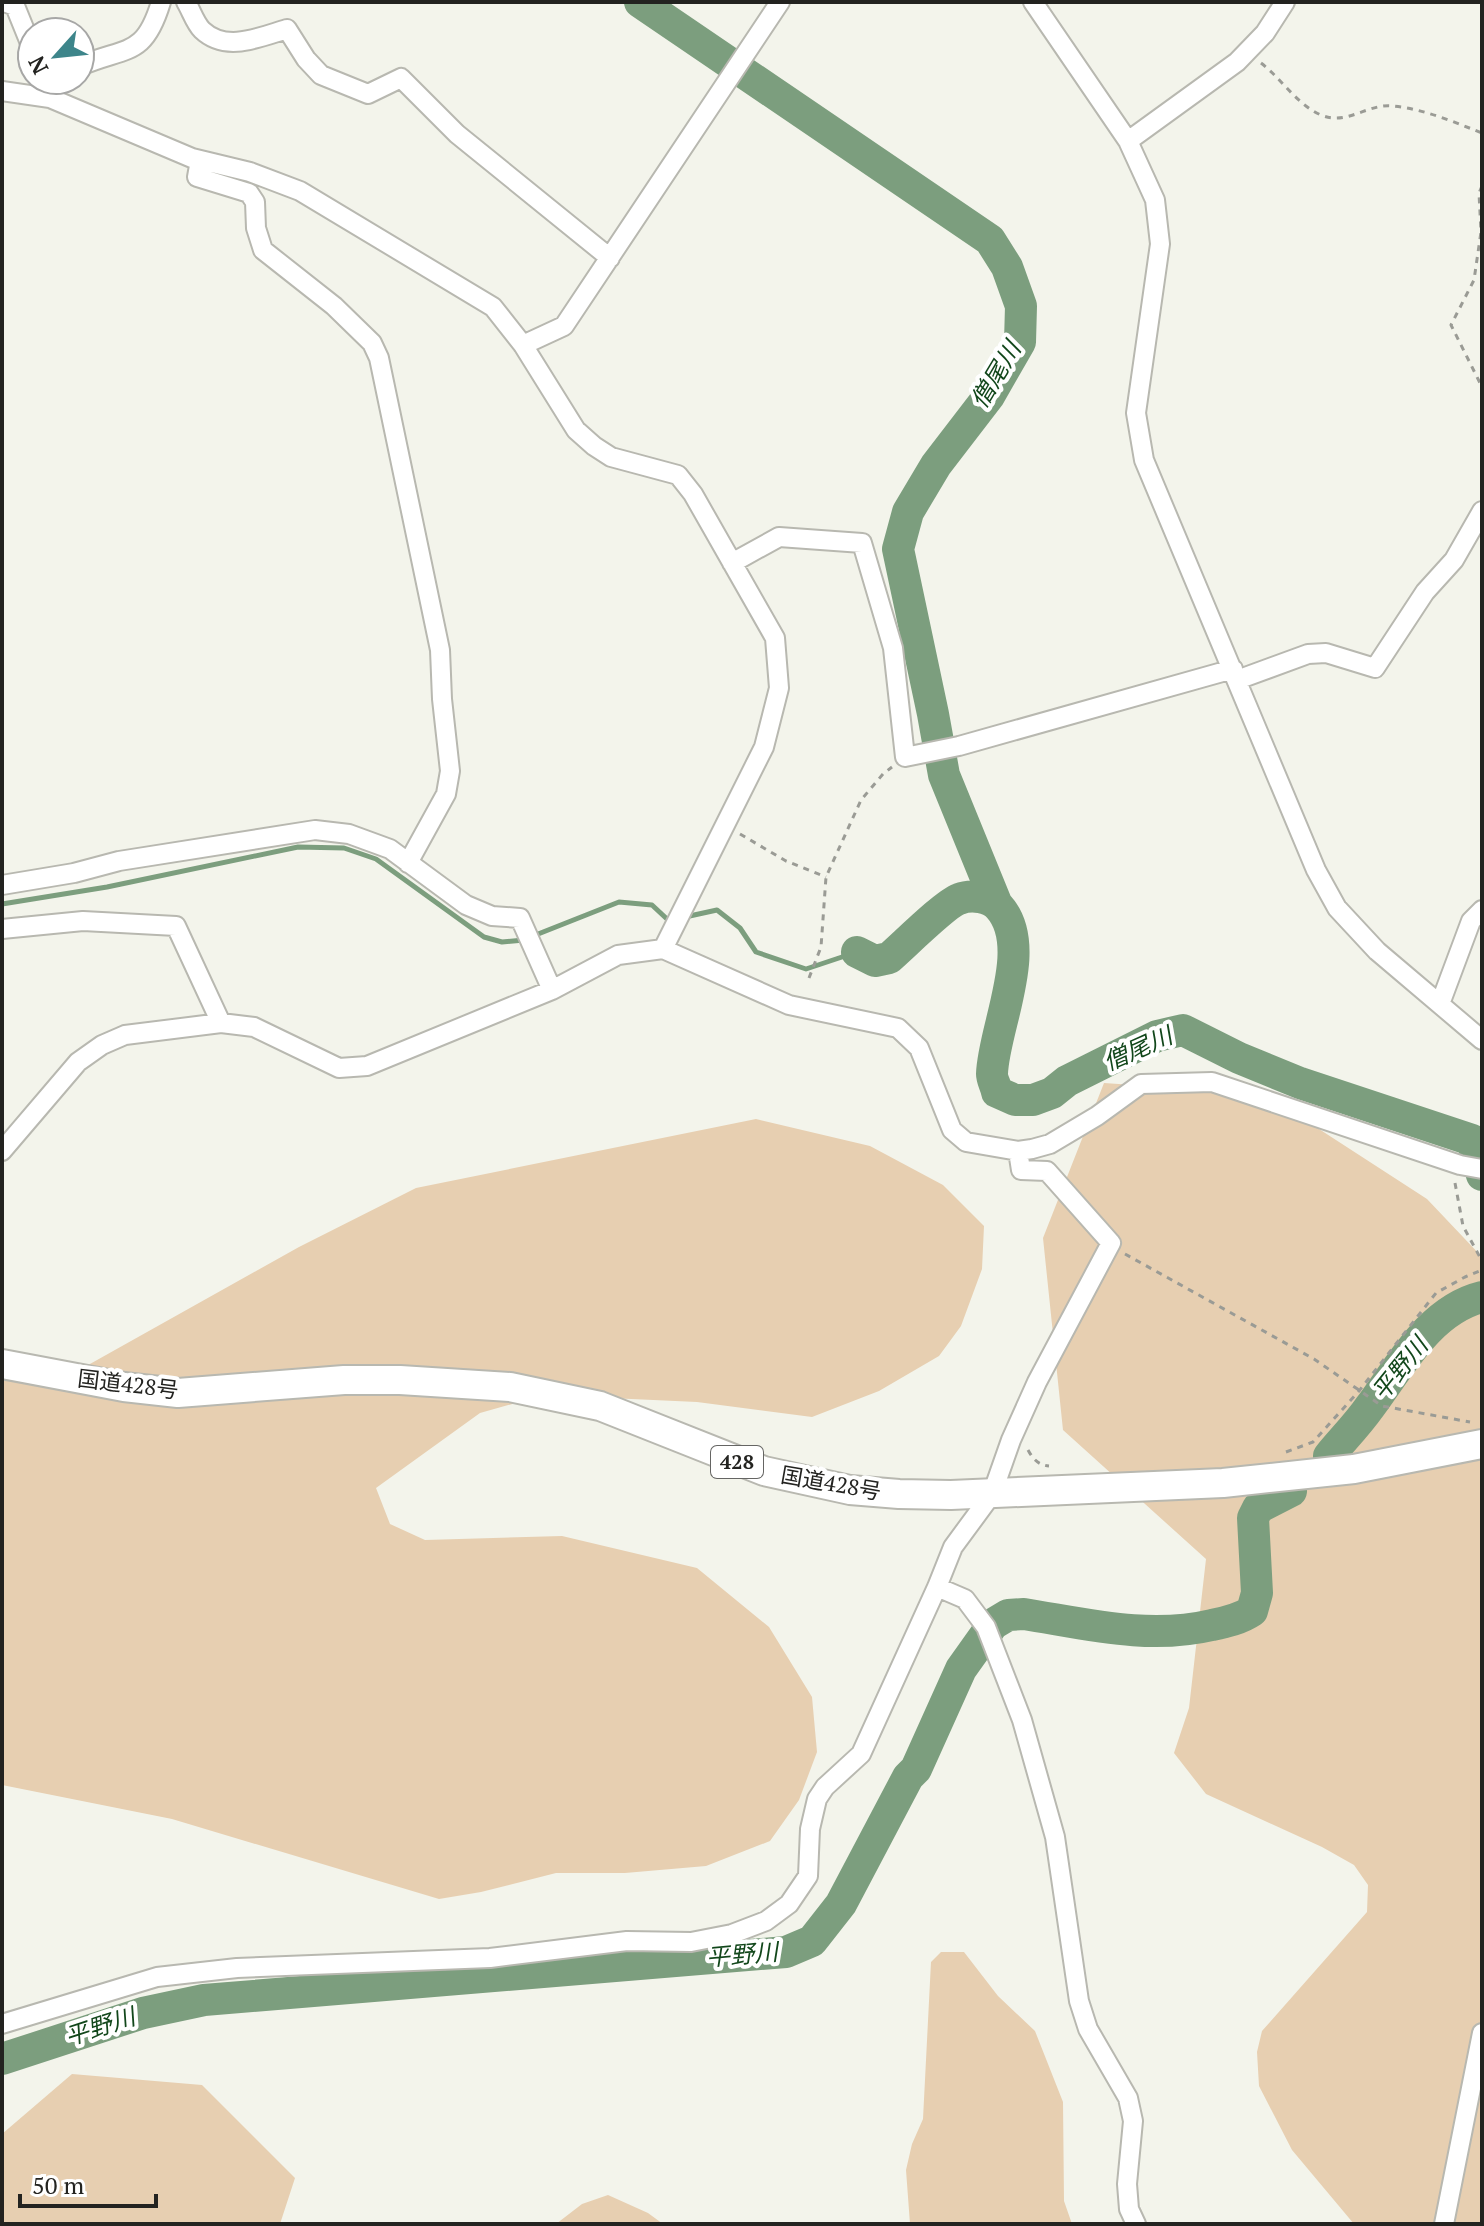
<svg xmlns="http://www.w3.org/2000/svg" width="1484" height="2226" font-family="'PT Serif','Noto Sans JP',serif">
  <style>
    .green { fill: #e7cfb1 }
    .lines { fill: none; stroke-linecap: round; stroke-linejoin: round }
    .stream { stroke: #7c9e7e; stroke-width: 5 }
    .river { stroke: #7c9e7e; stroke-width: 32 }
    .minor-casing { stroke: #b8b8b0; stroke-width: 22 }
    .trunk-casing { stroke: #b8b8b0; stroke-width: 32 }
    .path { stroke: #9a9b95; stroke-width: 3; stroke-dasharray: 6 6; stroke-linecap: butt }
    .minor { stroke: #fff; stroke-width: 18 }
    .trunk { stroke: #fff; stroke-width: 28 }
    .labels { text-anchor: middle; stroke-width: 8; stroke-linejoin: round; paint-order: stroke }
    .shield { fill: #fff; stroke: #656563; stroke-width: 2 }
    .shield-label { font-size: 20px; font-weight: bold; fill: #232320 }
    .street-label { font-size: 22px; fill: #232320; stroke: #fff }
    .water-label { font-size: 24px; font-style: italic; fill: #12471b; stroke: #fff }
  </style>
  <rect width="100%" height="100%" fill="#f3f4eb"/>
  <path class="green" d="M1104 1083 1265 1094 1427 1199 1482 1257V2224H1354L1292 2150 1259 2086 1257 2052 1262 2031 1367 1912 1368 1885 1354 1865 1322 1847 1206 1794 1174 1753 1189 1708 1206 1559 1063 1430 1043 1238Z
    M756 1119 870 1146 943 1185 984 1226 982 1269 961 1326 939 1356 879 1391 812 1417 697 1402 544 1395 480 1413 376 1488 390 1524 425 1540 562 1536 697 1568 769 1627 812 1697 817 1752 799 1800 770 1841 706 1866 625 1873H556L481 1892 439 1899 172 1819 2 1785V1381L22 1380 81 1369 299 1247 416 1188Z
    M941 1952H964L998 1996 1035 2031 1063 2102 1064 2201 1072 2224H910L906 2170 912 2144 923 2119 931 1962Z
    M72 2074 202 2085 295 2178 280 2224H2V2134Z
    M608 2195 648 2213 663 2224H556L582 2204Z"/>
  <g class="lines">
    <path class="stream" d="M2 904 107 887 298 847 344 848 376 859 484 937 502 942 524 940
      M685 917 717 910 740 928 756 952 806 969 857 952
      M533 936 619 902 652 905 667 919 675 918"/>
    <path class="river" d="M640 2 990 240 1007 267 1021 306 1020 342 989 396 936 465 908 512 898 549 933 714 944 775 997 905
      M857 952 875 961 889 958C903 946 945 904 959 899 972 894 990 897 999 907 1035 947 993 1029 992 1074 992 1080 996 1086 997 1092L1015 1100H1033L1052 1093 1067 1081 1157 1036 1183 1030 1239 1058 1300 1083 1472 1140 1482 1175
      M1329 1456C1342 1440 1357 1425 1369 1408 1400 1367 1429 1310 1482 1297
      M2 2059 143 2013 204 2000 786 1952 812 1941 841 1904 908 1777 916 1769 961 1669 993 1624 1008 1615 1024 1614C1087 1624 1149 1640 1212 1625 1227 1622 1240 1619 1252 1611L1257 1593 1253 1518 1258 1508 1291 1491"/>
    <g class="minor-casing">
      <path id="minor" d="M4 2 15 6 32 48
        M186 2C191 10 195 23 202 30 226 53 260 37 287 29L306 59 321 75 368 94 401 78 457 134 610 258
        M1033 2 1128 141 1155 200 1160 244 1136 413 1144 460 1316 870 1337 908 1377 951 1482 1040
        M80 66C127 46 144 58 161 2
        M48 87 59 80
        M2 91 50 98 192 158 250 172 300 191 493 307 523 345 576 430 594 446 611 457 678 475 693 494 775 638 779 688 764 747 663 949
        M1128 141 1237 62 1265 33 1285 2
        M200 160 197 177 249 193 255 202 256 228 263 250 334 306 372 343 379 358 440 650 442 699 450 771 446 794 408 863
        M523 345 564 326 780 2
        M732 563 779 537 862 543 893 648 905 757 959 746 1233 669
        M1237 680 1308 654 1326 653 1375 668 1425 592 1454 560 1482 511
        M2 885 74 873 119 861 315 830 349 834 390 849 466 905 492 916 520 918 552 990
        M2 929 83 921 176 926 221 1023
        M1440 1004 1471 921 1482 910
        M2 1151 78 1062 102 1045 125 1035 221 1023 254 1027 339 1068 367 1066 552 990 618 955 663 949 789 1005 898 1028 919 1048 952 1130 966 1142 1018 1151 1032 1149 1050 1144 1097 1116 1141 1084 1212 1082 1460 1165 1482 1169
        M937 1587 965 1599 986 1627 1022 1720 1055 1837 1079 2001 1088 2029 1128 2098 1133 2121 1127 2184 1129 2209 1136 2224
        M2 2024 157 1977 237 1968 490 1958 627 1941 691 1942 732 1934 766 1921 789 1904 808 1876 810 1829 817 1799 825 1787 861 1754 937 1587 953 1547 992 1494 1011 1440 1037 1382 1111 1243 1047 1171 1021 1170 1018 1151
        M1444 2224 1482 2033"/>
    </g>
    <g class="trunk-casing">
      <path id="trunk" d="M2 1364 124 1387 178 1393 344 1380H400L510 1387 600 1406 764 1471 850 1490 899 1494 951 1495 1223 1483 1354 1469 1482 1444"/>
    </g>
    <path class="path" d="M1261 63C1282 79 1296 104 1321 115 1347 126 1368 103 1393 106 1424 109 1454 122 1482 133
      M1482 186 1479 193 1481 232 1474 280 1451 325 1482 387
      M740 834 786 861 826 877
      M809 978 821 947 826 877 861 800 883 774 892 767
      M1455 1183 1463 1226 1482 1261
      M1125 1254 1314 1359 1382 1406 1470 1422
      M1028 1450C1033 1459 1038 1465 1049 1466
      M1286 1452 1313 1442 1359 1391 1436 1293 1465 1277 1482 1270"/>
    <use href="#minor" class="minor"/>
    <use href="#trunk" class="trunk"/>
  </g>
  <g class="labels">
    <rect class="shield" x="711" y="1446" width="52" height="32" rx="6"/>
    <g class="shield-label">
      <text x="737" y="1469">428</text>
    </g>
    <g class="street-label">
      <text transform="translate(128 1384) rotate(7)" y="8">国道428号</text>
      <text transform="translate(831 1483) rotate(10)" y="8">国道428号</text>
    </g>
    <g class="water-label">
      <text transform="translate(996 375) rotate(-59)" y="8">僧尾川</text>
      <text transform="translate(1138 1049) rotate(-24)" y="8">僧尾川</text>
      <text transform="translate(1400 1369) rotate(-51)" y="8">平野川</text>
      <text transform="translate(742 1955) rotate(-5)" y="8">平野川</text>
      <text transform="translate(100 2027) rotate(-18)" y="8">平野川</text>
    </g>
  </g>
  <rect width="1484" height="2226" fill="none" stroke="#232320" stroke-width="8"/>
  <g transform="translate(56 56) rotate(243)"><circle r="38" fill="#ffffff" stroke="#a7a7a6" stroke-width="2"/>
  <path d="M0-6L14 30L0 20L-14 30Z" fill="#3d858a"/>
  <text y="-12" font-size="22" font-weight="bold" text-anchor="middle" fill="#232320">N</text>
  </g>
  <path d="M20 2194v12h136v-12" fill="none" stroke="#232320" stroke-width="4"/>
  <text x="32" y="2194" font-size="24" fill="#232320" stroke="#ffffff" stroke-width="6" paint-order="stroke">50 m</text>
</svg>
